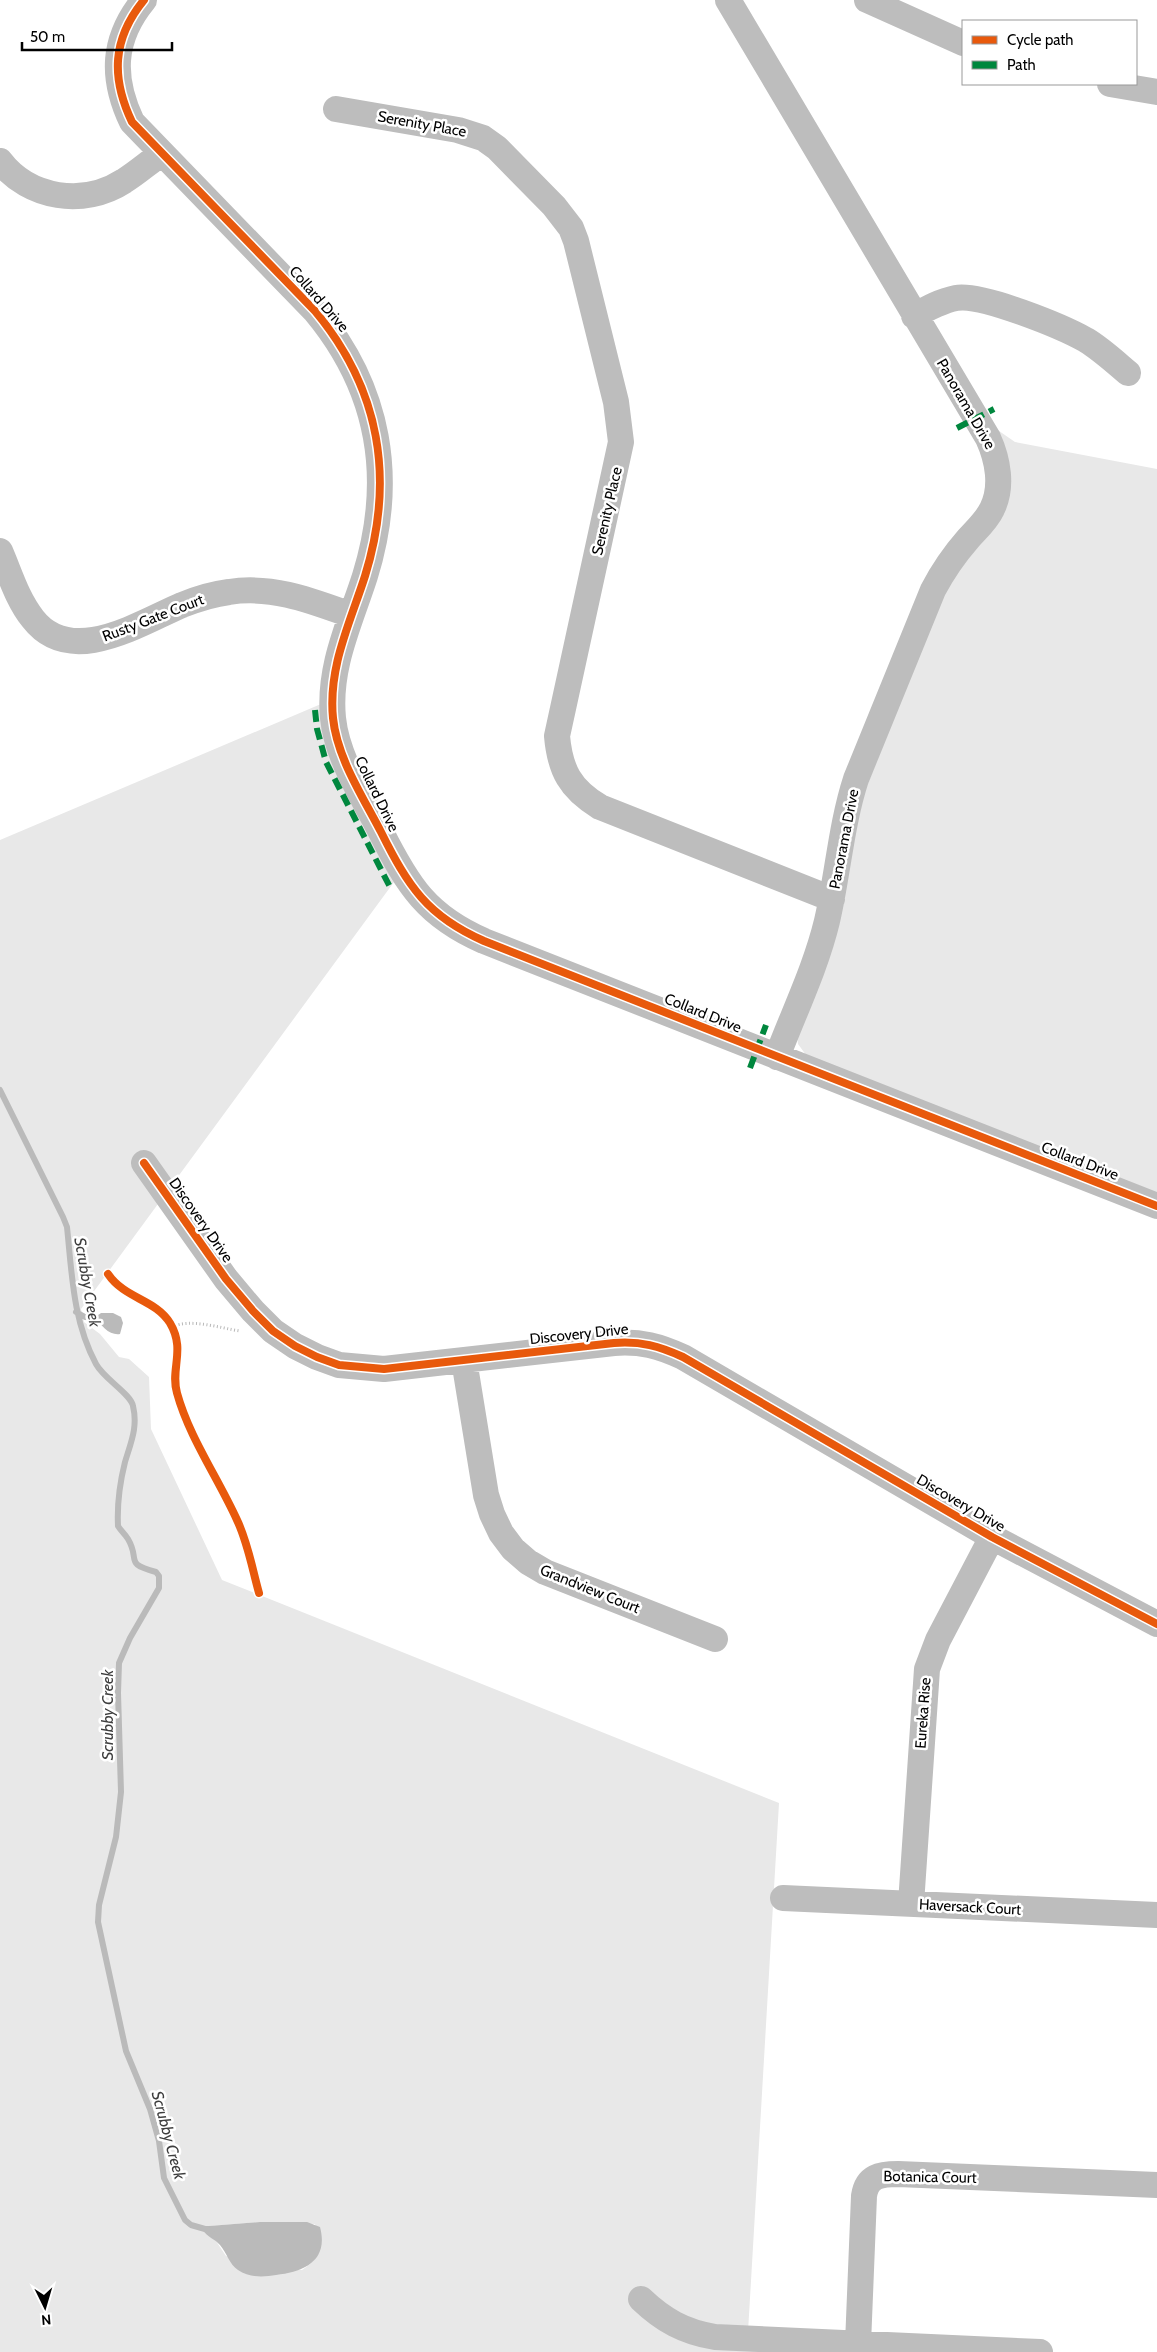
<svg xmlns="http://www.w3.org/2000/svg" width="1157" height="2352" font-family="Cabin,sans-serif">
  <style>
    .green { fill: #e8e8e8; fill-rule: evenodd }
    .water { fill: #bababa }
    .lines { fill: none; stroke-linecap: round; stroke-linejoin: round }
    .stream { stroke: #bababa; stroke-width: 6 }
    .path { stroke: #b8b8b8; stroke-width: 3; stroke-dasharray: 1 2.5; stroke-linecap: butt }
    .minor { stroke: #bdbdbd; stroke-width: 26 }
    .quiet { stroke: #00873e; stroke-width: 6; stroke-dasharray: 12 6; stroke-linecap: butt }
    .cycleway-casing { stroke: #fff; stroke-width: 11 }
    .cycleway { stroke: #e8590c; stroke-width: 8 }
    .labels { text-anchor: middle; stroke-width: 5; stroke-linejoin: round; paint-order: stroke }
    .street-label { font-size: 15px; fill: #000; stroke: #fff }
    .water-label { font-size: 16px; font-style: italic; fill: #3e3e3e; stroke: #fff }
  </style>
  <rect width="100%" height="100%" fill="#fff"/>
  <path class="green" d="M989 424 1015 442 1157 469V1195L806 1055 798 1044 797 1036 856 814 948 580 991 530Z
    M321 704 394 882 81 1309 84 1322 100 1334 119 1357 129 1359 149 1377 151 1429 222 1580 779 1803 748 2332 820 2352H0V840ZM260 2222 315 2224C322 2246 324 2256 302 2270L226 2256 216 2241 209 2226Z"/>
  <path class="water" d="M101 1313H113L121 1317 123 1323 120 1334C111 1336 99 1326 97 1316Z
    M260 2222H307L320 2227C329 2261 304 2272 276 2275 264 2277 249 2278 238 2270 229 2264 227 2253 220 2245 215 2239 207 2237 203 2230L205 2226H209Z"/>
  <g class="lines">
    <path class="stream" d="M0 1090 63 1217 67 1227C72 1275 73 1321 96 1364 104 1379 131 1394 133 1406 138 1427 131 1442 125 1462 120 1482 117 1505 118 1526 121 1531 125 1534 128 1539 141 1561 123 1563 156 1572L159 1576V1588L130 1638 119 1663 118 1693 121 1792 116 1837 99 1905 98 1922 126 2051 150 2109 159 2141 164 2178 185 2220 191 2225 212 2231
      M76 1312 85 1317 100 1318"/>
    <path class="path" d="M172 1327C190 1318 220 1328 240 1331"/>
    <path class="minor" d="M144 0C112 39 111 78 132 122L315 311C380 389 395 479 365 576 350 623 328 667 333 718 337 758 363 797 381 832 408 886 427 916 484 941L1157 1206
      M728 0 988 438C998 460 1003 487 992 509 987 520 976 530 968 539 954 555 943 571 933 590L856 779C841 825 838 874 827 921 816 967 794 1012 777 1057
      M867 0 963 43
      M1110 84 1157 92
      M336 109 458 130 483 138 497 148 554 206 571 228 576 241 616 402 621 442 557 736C560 770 570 789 600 807L832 899
      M0 161C29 199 84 207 124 181 137 173 148 163 161 154
      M914 316C928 308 941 301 956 298 981 293 1063 327 1086 340 1101 349 1115 362 1128 373
      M0 551C10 574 17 599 33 619 71 668 140 623 182 605 197 599 213 594 229 592 272 585 312 601 351 615
      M144 1163 226 1279 253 1311 273 1331 295 1346 317 1357 339 1365 384 1369 614 1343C641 1341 659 1346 683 1357L992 1537 1157 1624
      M464 1360 486 1495 492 1514 501 1533 513 1549 528 1562 545 1572 715 1639
      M783 1898 1157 1915
      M911 1904 927 1669 938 1640 992 1537
      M641 2299C663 2320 684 2332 715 2337L1040 2352
      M858 2344 864 2196C867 2176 880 2174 898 2174L1157 2185"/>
    <path class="quiet" d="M957 428 994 409
      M315 710 317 729 326 762 391 889
      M750 1068 766 1025"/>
    <g class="cycleway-casing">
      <path id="cycleway" d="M144 0C112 39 111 78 132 122L315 311C380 389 395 479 365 576 350 623 328 667 333 718 337 758 363 797 381 832 408 886 427 916 484 941L1157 1206
        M144 1163 226 1279 253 1311 273 1331 295 1346 317 1357 339 1365 384 1369 614 1343C641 1341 659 1346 683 1357L992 1537 1157 1624
        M108 1274C125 1299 155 1299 170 1323 186 1350 170 1369 177 1393 189 1437 218 1478 237 1520 248 1543 252 1568 259 1593"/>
    </g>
    <use href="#cycleway" class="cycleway"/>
  </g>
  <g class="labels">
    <g class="street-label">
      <text transform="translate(422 124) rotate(10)" y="5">Serenity Place</text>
      <text transform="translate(319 299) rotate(49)" y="5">Collard Drive</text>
      <text transform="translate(966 404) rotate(60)" y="5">Panorama Drive</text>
      <text transform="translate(607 511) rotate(-77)" y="5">Serenity Place</text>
      <text transform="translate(153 618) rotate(-21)" y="5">Rusty Gate Court</text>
      <text transform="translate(377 794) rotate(64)" y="5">Collard Drive</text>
      <text transform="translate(844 839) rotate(-79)" y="5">Panorama Drive</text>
      <text transform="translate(703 1013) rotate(22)" y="5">Collard Drive</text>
      <text transform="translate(1080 1161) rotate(21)" y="5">Collard Drive</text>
      <text transform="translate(201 1220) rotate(55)" y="5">Discovery Drive</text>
      <text transform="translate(579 1334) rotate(-6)" y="5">Discovery Drive</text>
      <text transform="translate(961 1503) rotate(30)" y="5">Discovery Drive</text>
      <text transform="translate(590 1589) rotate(22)" y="5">Grandview Court</text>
      <text transform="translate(923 1713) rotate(-86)" y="5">Eureka Rise</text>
      <text transform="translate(970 1907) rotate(3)" y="5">Haversack Court</text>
      <text transform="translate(930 2177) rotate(1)" y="5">Botanica Court</text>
    </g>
    <g class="water-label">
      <text transform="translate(88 1282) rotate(80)" y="6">Scrubby Creek</text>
      <text transform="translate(107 1715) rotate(-90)" y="6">Scrubby Creek</text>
      <text transform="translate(169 2135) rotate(75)" y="6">Scrubby Creek</text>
    </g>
  </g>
  <rect x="962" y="20" width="175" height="65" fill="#ffffff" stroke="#999999"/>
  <rect x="972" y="36" width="25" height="8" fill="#e8590c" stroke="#999999"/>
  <text x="1007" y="45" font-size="15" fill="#000000">Cycle path</text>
  <rect x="972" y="61" width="25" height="8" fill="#00873e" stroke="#999999"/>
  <text x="1007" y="70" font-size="15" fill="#000000">Path</text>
  <g transform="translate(45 2307) rotate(175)" stroke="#ffffff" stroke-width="4" paint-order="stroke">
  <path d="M0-4L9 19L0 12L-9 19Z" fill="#000000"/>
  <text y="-8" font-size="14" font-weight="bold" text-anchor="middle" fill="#000000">N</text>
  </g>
  <path d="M22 42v8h150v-8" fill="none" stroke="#000000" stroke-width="2.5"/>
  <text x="30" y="42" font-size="15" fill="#000000" stroke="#ffffff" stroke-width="4" paint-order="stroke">50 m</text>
</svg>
